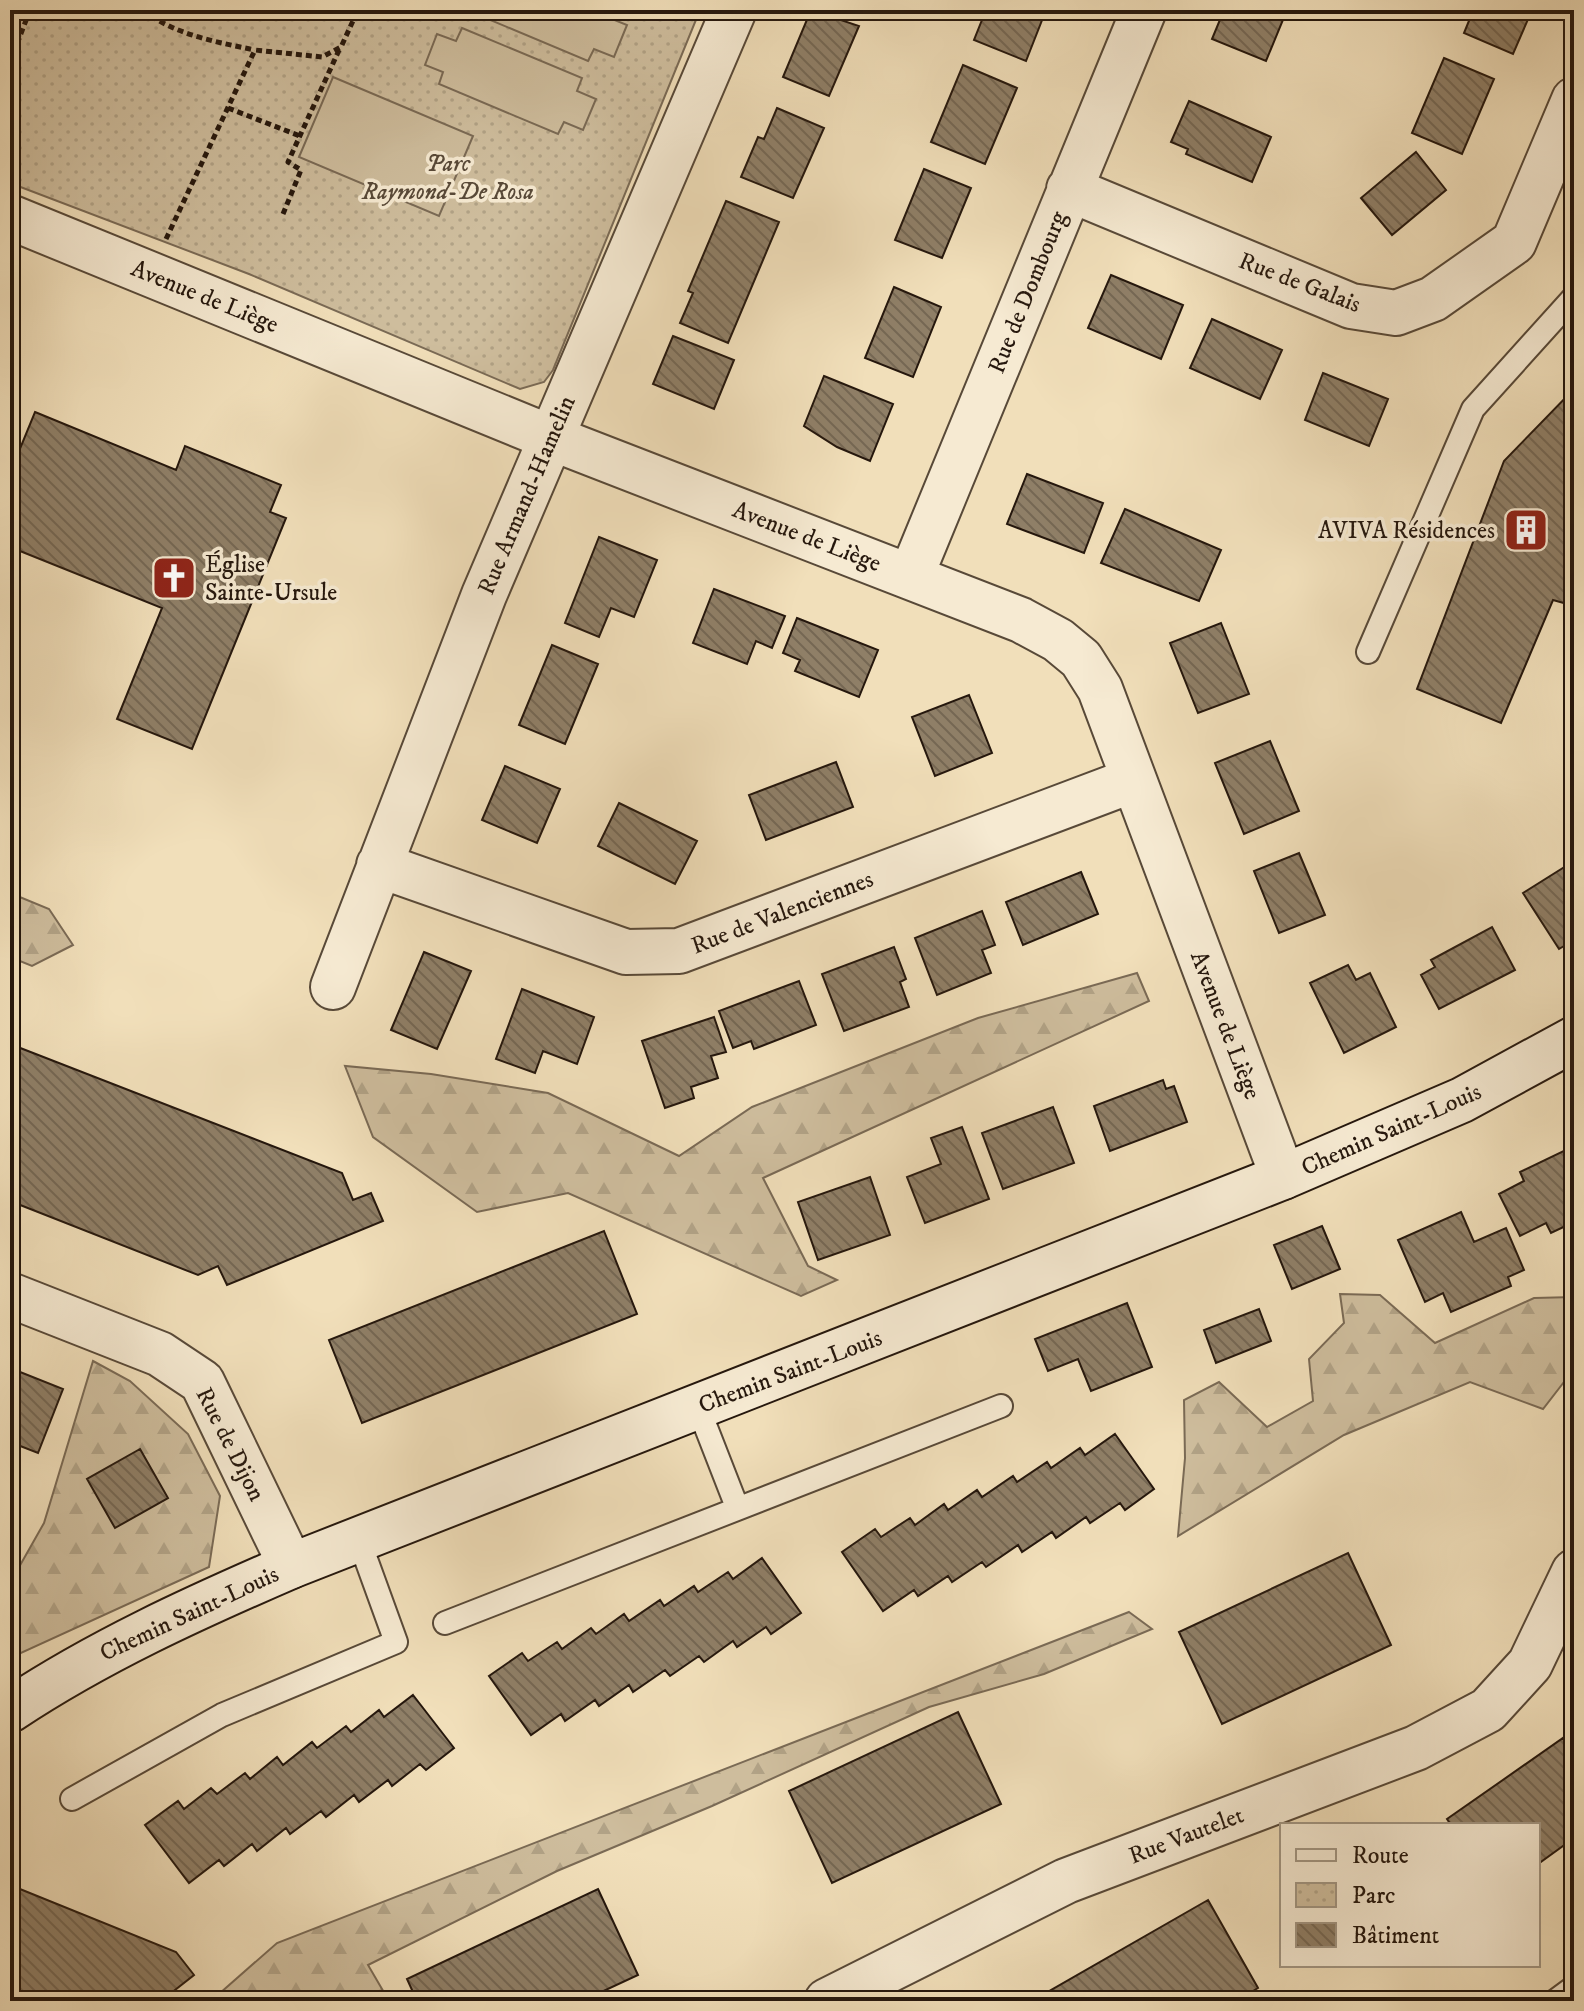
<svg xmlns="http://www.w3.org/2000/svg" width="1584" height="2011" font-family="'IM FELL DW Pica',serif">
  <style>
    .forest { fill: url(#forest-firs); stroke: #7a6a55; stroke-width: 2 }
    .park { fill: url(#park-dots); stroke: #7a6a55; stroke-width: 2 }
    .pitch { fill: #cebd9d; stroke: #7a6a55; stroke-width: 2 }
    .building { fill: url(#building-back-hatch); stroke: #25170d; stroke-width: 2 }
    .lines { fill: none; stroke-linecap: round; stroke-linejoin: round }
    .lane-casing { stroke: #584938; stroke-width: 26 }
    .street-casing { stroke: #584938; stroke-width: 48 }
    .secondary-casing { stroke: #25170d; stroke-width: 48 }
    .path { stroke: #25170d; stroke-width: 5; stroke-dasharray: 6 4; stroke-linecap: butt }
    .lane { stroke: #f6ead2; stroke-width: 22 }
    .street { stroke: #f6ead2; stroke-width: 44 }
    .secondary { stroke: #f6ead2; stroke-width: 44 }
    .labels { text-anchor: middle; stroke-width: 7; stroke-linejoin: round; paint-order: stroke }
    .park-label { font-size: 24px; font-style: italic; fill: #584938; stroke: #f6ead2 }
    .street-label { font-size: 24px; fill: #25170d; stroke: #f6ead2 }
    .poi-label { font-size: 24px; fill: #25170d; stroke: #f6ead2; text-anchor: end }
  </style>
  <defs>
    <pattern id="forest-firs" width="22" height="20" patternUnits="userSpaceOnUse" patternTransform="scale(2)"><rect width="22" height="20" fill="#cebd9d"/><path d="M5 1l3.5 6h-7zM16 11l3.5 6h-7z" fill="#b1a286"/></pattern>
    <pattern id="park-dots" width="8" height="8" patternUnits="userSpaceOnUse" patternTransform="scale(2)"><rect width="8" height="8" fill="#cebd9d"/><path d="M2 2h.1M6 6h.1" fill="none" stroke="#b1a286" stroke-width="1.8" stroke-linecap="round"/></pattern>
    <pattern id="building-back-hatch" width="6" height="6" patternUnits="userSpaceOnUse" patternTransform="scale(2)"><rect width="6" height="6" fill="#8f7f67"/><path d="M-1 5l2 2M0 0l6 6M5-1l2 2" fill="none" stroke="#756753"/></pattern>
  </defs>
  <rect width="100%" height="100%" fill="#f1dfba"/>
  <filter id="stains"><feTurbulence type="fractalNoise" baseFrequency=".0025" numOctaves="4"/><feColorMatrix values="0 0 0 0 .2 0 0 0 0 .09 0 0 0 0 .02 0 0 0 .5 -.17"/></filter>
  <radialGradient id="worn" r=".72"><stop offset=".6" stop-color="#630" stop-opacity="0"/><stop offset="1" stop-color="#630" stop-opacity=".3"/></radialGradient>
  <path class="forest" d="M10 893 49 909 73 945 32 966 10 957Z
    M1137 973 1149 1001 763 1178 808 1266 837 1280 801 1296 568 1193 477 1212 373 1137 345 1066 431 1074 548 1093 679 1156 752 1107 978 1018Z
    M1340 1294 1380 1295 1435 1343 1534 1298 1574 1297V1369L1543 1409 1470 1382 1344 1435 1178 1536 1185 1458 1184 1400 1219 1382 1267 1427 1313 1401 1309 1359 1344 1323Z
    M93 1361 130 1381 188 1434 220 1496 209 1567 10 1658V1583L44 1523Z
    M1129 1612 1152 1629 1044 1674 929 1707 712 1806 557 1871 368 1965 389 2001H211L277 1943Z"/>
  <path class="park" d="M10 10H700L553 370 544 382 520 389 249 274 10 183Z"/>
  <path class="pitch" d="M610 10 607 17 627 25 614 57 594 49 588 61 469 11Z
    M462 28 582 78 577 91 596 99 583 130 564 122 558 134 439 84 443 72 425 65 437 34 456 41Z
    M333 77 473 136 439 216 299 157Z"/>
  <path class="building" d="M811 10 859 26 829 96 783 77Z
    M986 10H1046L1026 61 974 40Z
    M1224 10H1287L1266 61 1212 39Z
    M1470 10H1532L1513 54 1464 33 1473 11Z
    M1444 58 1494 79 1462 154 1412 133Z
    M963 65 1017 88 985 164 931 142Z
    M1189 101 1271 137 1252 182 1186 154 1188 149 1171 142Z
    M777 108 824 128 793 198 741 177 758 137 764 139Z
    M1416 152 1446 190 1392 235 1361 198Z
    M924 169 971 188 942 258 895 240Z
    M726 201 779 222 728 343 680 323 693 293 688 291Z
    M1111 275 1183 305 1161 359 1088 328Z
    M894 287 941 307 913 377 865 358Z
    M1212 319 1282 350 1260 399 1190 368Z
    M673 336 734 360 714 409 653 384Z
    M1323 373 1388 399 1369 446 1305 420Z
    M824 376 893 404 870 461 837 447 804 426Z
    M1574 389V606L1553 600 1501 723 1417 689 1504 461Z
    M35 412 176 470 185 446 281 485 270 512 286 518 192 749 117 719 162 608 10 547V473Z
    M1027 474 1103 503 1084 553 1007 524Z
    M1125 509 1221 550 1199 601 1101 563Z
    M599 537 657 560 634 617 611 608 599 637 565 623Z
    M714 589 785 616 772 648 756 641 747 664 693 643Z
    M797 618 878 650 859 697 795 671 800 660 783 653Z
    M1221 623 1249 694 1198 713 1170 643Z
    M552 645 598 664 565 744 519 725Z
    M969 695 992 753 935 776 912 717Z
    M1270 741 1299 811 1244 834 1215 763Z
    M836 762 853 807 766 840 749 795Z
    M505 766 560 789 537 843 482 820Z
    M619 803 697 841 675 884 598 846Z
    M1299 853 1325 915 1279 933 1254 871Z
    M1574 861V940L1559 949 1523 893Z
    M1081 872 1098 914 1023 945 1006 902Z
    M982 911 995 945 982 950 991 973 937 995 915 938Z
    M1492 927 1515 970 1439 1009 1421 975 1435 967 1431 960Z
    M894 947 906 979 900 982 909 1007 844 1031 822 974Z
    M424 952 471 971 437 1049 391 1030Z
    M1348 965 1356 980 1370 973 1396 1027 1344 1053 1310 983Z
    M799 981 816 1025 754 1049 751 1041 733 1048 719 1011Z
    M522 989 594 1017 577 1064 543 1051 535 1073 496 1059Z
    M714 1017 726 1052 711 1056 718 1078 691 1087 694 1098 665 1108 642 1041Z
    M10 1044 342 1173 353 1200 371 1193 383 1221 227 1285 218 1266 198 1275 10 1201Z
    M1163 1080 1166 1089 1174 1086 1187 1122 1110 1151 1094 1106Z
    M1053 1107 1074 1163 1003 1189 982 1133Z
    M962 1127 989 1199 925 1223 907 1177 941 1164 931 1138Z
    M1574 1146V1222L1551 1233 1546 1223 1520 1236 1499 1194 1524 1181 1520 1172Z
    M870 1177 890 1235 818 1260 798 1202Z
    M1461 1212 1474 1242 1506 1228 1524 1270 1508 1277 1511 1286 1451 1312 1443 1293 1425 1302 1398 1240Z
    M1322 1226 1340 1269 1292 1289 1274 1245Z
    M604 1231 637 1314 362 1423 329 1340Z
    M1127 1303 1152 1367 1091 1391 1078 1359 1048 1371 1035 1339Z
    M1259 1309 1271 1341 1216 1363 1204 1330Z
    M10 1368 63 1389 38 1453 10 1442Z
    M1115 1434 1154 1489 1125 1510 1120 1503 1090 1523 1086 1517 1056 1538 1052 1532 1022 1552 1018 1545 986 1567 982 1562 952 1582 948 1576 918 1596 914 1590 883 1611 842 1552 875 1529 881 1537 910 1518 915 1525 944 1504 948 1510 977 1490 982 1497 1013 1476 1017 1482 1047 1462 1051 1468 1080 1448 1085 1455Z
    M140 1449 168 1498 115 1528 87 1479Z
    M1348 1553 1391 1645 1222 1724 1179 1632Z
    M762 1558 801 1613 771 1634 766 1627 737 1647 733 1641 704 1662 699 1656 670 1676 665 1670 633 1692 629 1685 599 1706 595 1700 565 1721 561 1714 531 1735 489 1676 522 1653 528 1661 557 1642 562 1649 591 1628 596 1634 624 1614 629 1621 660 1600 664 1606 694 1586 698 1592 728 1572 733 1579Z
    M413 1695 454 1748 426 1770 420 1764 392 1786 388 1780 359 1802 354 1795 326 1817 321 1811 290 1834 286 1828 257 1851 252 1844 224 1866 219 1860 189 1883 145 1825 178 1801 184 1809 211 1788 217 1794 245 1773 250 1779 277 1757 283 1765 312 1742 317 1748 346 1726 351 1732 379 1710 384 1717Z
    M958 1712 1001 1804 832 1883 789 1791Z
    M1563 1738 1571 1749 1574 1746V1838L1538 1864V1825H1451L1447 1819Z
    M10 1885 176 1952 194 1975 161 2001H10Z
    M598 1889 638 1975 582 2001H417L407 1979Z
    M1208 1900 1258 1988 1236 2001H1050L1046 1993Z"/>
  <g class="lines">
    <g class="lane-casing">
      <path id="lane" d="M1368 652 1473 409 1574 297
        M698 1407 737 1507
        M445 1623 1001 1406
        M72 1799 222 1715 396 1642 359 1540
        M1555 2001 1574 1987"/>
    </g>
    <g class="street-casing">
      <path id="street" d="M1069 189 1351 306 1396 313 1433 299 1514 242 1574 100
        M10 217 549 437 1021 620 1058 640 1081 659 1100 689 1283 1177
        M911 576 1144 10
        M379 865 626 952 679 951 1133 780
        M333 987 484 595 734 10
        M10 1295 160 1354 202 1382 291 1566
        M827 2001 1066 1881 1416 1748 1488 1710 1530 1664 1574 1572"/>
    </g>
    <g class="secondary-casing">
      <path id="secondary" d="M10 1710C99 1651 194 1608 291 1566L1283 1177 1462 1100 1574 1039"/>
    </g>
    <path class="path" d="M143 10C175 35 216 42 255 50
      M10 62 30 10
      M228 108 300 136
      M283 214 301 170 288 162 340 48
      M166 239 255 50 322 57 341 47 358 10"/>
    <use href="#lane" class="lane"/>
    <use href="#street" class="street"/>
    <use href="#secondary" class="secondary"/>
  </g>
  <defs>
    <g id="building-square" transform="scale(2.3)"><rect x="-9" y="-9" width="18" height="18" rx="4" fill="#8f2418" stroke="#f6ead2"/><path d="M-4-6H4V6H1V3H-1V6H-4ZM-2.5-4.3h1.7v1.8h-1.7ZM.8-4.3h1.7v1.8H.8ZM-2.5-1h1.7V.8h-1.7ZM.8-1h1.7V.8H.8Z" fill="#fff"/></g>
    <g id="church-square" transform="scale(2.3)"><rect x="-9" y="-9" width="18" height="18" rx="4" fill="#8f2418" stroke="#f6ead2"/><path d="M-1.2-6h2.4v3.5h3.3v2.4h-3.3V6h-2.4V-.1h-3.3v-2.4h3.3Z" fill="#fff"/></g>
  </defs>
  <g fill-rule="evenodd">
    <use href="#building-square" x="1526" y="530"/>
    <use href="#church-square" x="174" y="578"/>
  </g>
  <g class="labels">
    <g class="park-label">
      <text x="448" y="171">Parc<tspan x="448" dy="28">Raymond-De Rosa</tspan></text>
    </g>
    <g class="street-label">
      <text transform="translate(1300 282) rotate(21)" y="8">Rue de Galais</text>
      <text transform="translate(1027 292) rotate(-68)" y="8">Rue de Dombourg</text>
      <text transform="translate(205 296) rotate(22)" y="8">Avenue de Liège</text>
      <text transform="translate(526 495) rotate(-67)" y="8">Rue Armand-Hamelin</text>
      <text transform="translate(807 536) rotate(21)" y="8">Avenue de Liège</text>
      <text transform="translate(782 912) rotate(-21)" y="8">Rue de Valenciennes</text>
      <text transform="translate(1226 1025) rotate(69)" y="8">Avenue de Liège</text>
      <text transform="translate(1391 1129) rotate(-24)" y="8">Chemin Saint-Louis</text>
      <text transform="translate(790 1371) rotate(-21)" y="8">Chemin Saint-Louis</text>
      <text transform="translate(231 1444) rotate(63)" y="8">Rue de Dijon</text>
      <text transform="translate(189 1613) rotate(-25)" y="8">Chemin Saint-Louis</text>
      <text transform="translate(1186 1835) rotate(-21)" y="8">Rue Vautelet</text>
    </g>
    <g class="poi-label">
      <text x="1495" y="538">AVIVA Résidences</text>
      <text x="205" y="572" text-anchor="start">Église<tspan x="205" dy="28">Sainte-Ursule</tspan></text>
    </g>
  </g>
  <rect width="1584" height="2011" fill="none" stroke="#f1dfba" stroke-width="40"/>
  <rect x="12" y="12" width="1560" height="1987" fill="none" stroke="#25170d" stroke-width="4"/>
  <rect x="20" y="20" width="1544" height="1971" fill="none" stroke="#25170d" stroke-width="2"/>
  <rect x="1280" y="1823" width="260" height="144" fill="#f6ead2" stroke="#a29683" stroke-width="2"/>
  <rect x="1296" y="1849" width="40" height="12" fill="#f6ead2" stroke="#a29683" stroke-width="2"/>
  <text x="1352" y="1863" font-size="24" fill="#25170d">Route</text>
  <rect x="1296" y="1883" width="40" height="24" fill="url(#park-dots)" stroke="#a29683" stroke-width="2"/>
  <text x="1352" y="1903" font-size="24" fill="#25170d">Parc</text>
  <rect x="1296" y="1923" width="40" height="24" fill="url(#building-back-hatch)" stroke="#a29683" stroke-width="2"/>
  <text x="1352" y="1943" font-size="24" fill="#25170d">Bâtiment</text>
  <rect width="100%" height="100%" filter="url(#stains)"/>
  <rect width="100%" height="100%" fill="url(#worn)"/>
</svg>
